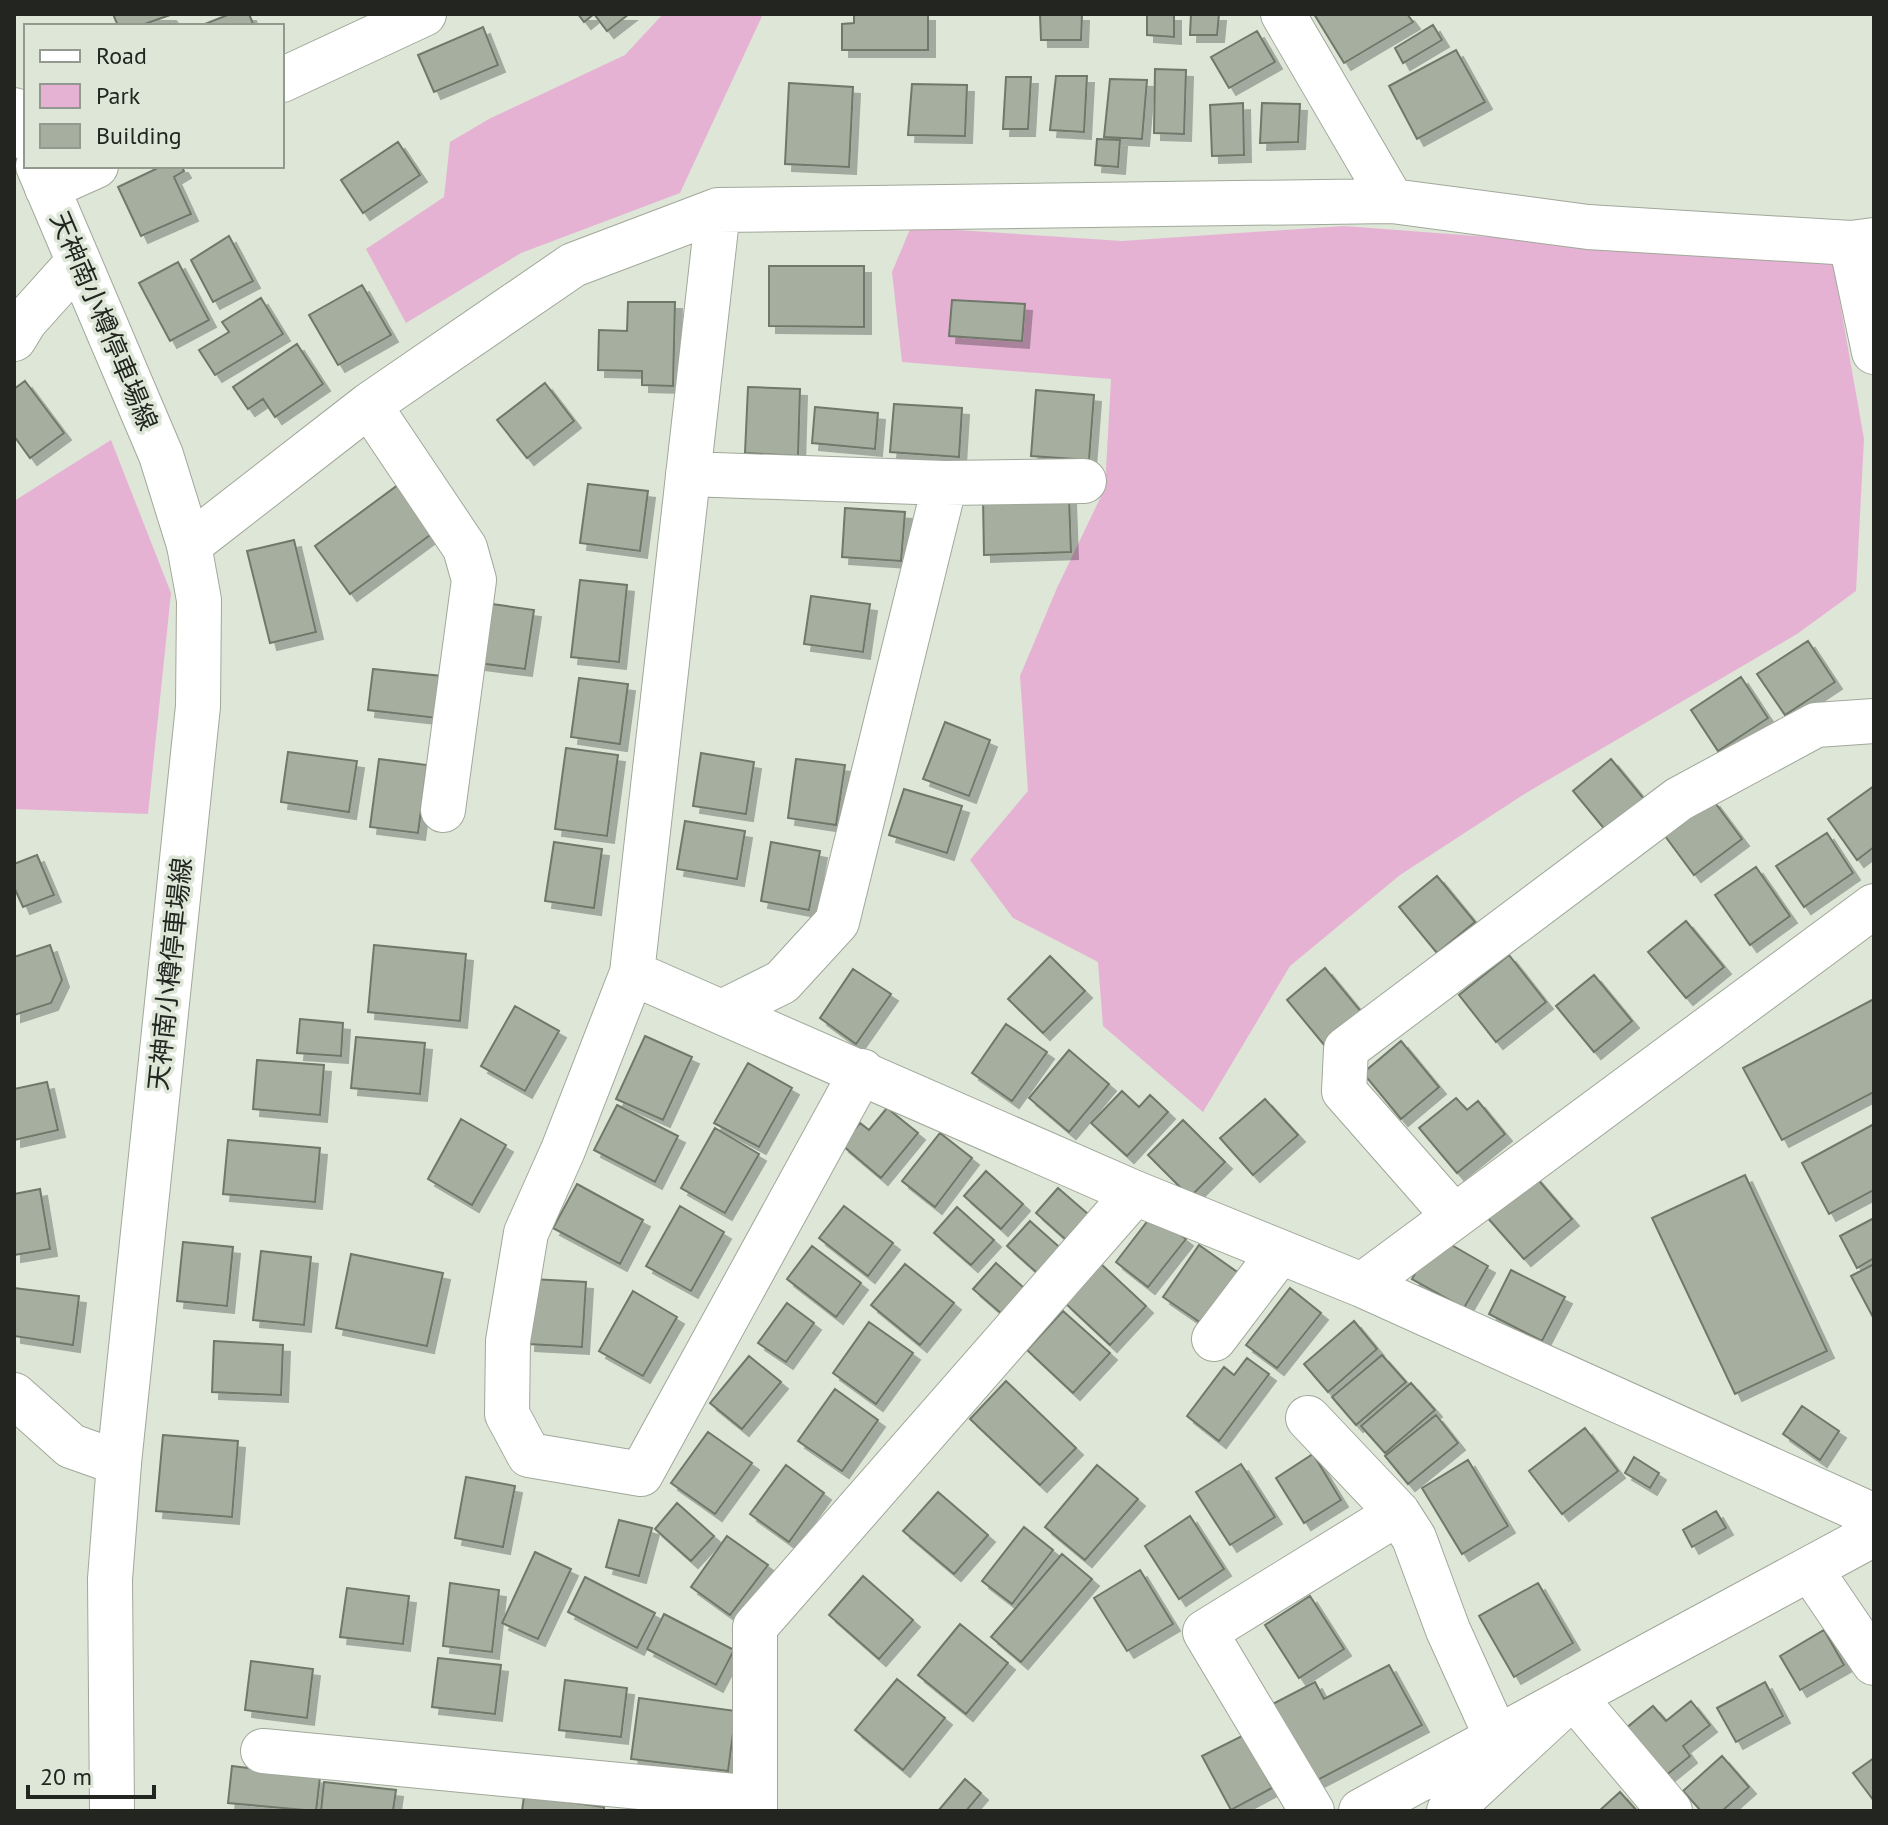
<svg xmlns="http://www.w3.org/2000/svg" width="1888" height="1825" font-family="'PT Sans','Noto Sans JP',sans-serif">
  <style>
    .green { fill: #e6b2d3 }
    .building { fill: #a6aea0; stroke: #70786b; stroke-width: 2; filter: url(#shadow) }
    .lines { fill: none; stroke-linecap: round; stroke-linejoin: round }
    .minor-casing { stroke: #a0a89a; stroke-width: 46 }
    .major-casing { stroke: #a0a89a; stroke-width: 46 }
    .minor { stroke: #fff; stroke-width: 44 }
    .major { stroke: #fff; stroke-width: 44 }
    .labels { text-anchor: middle; stroke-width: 7; stroke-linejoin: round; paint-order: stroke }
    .street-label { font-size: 26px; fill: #222520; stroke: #dde6d7 }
  </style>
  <defs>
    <filter id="shadow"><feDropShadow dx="7" dy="7" stdDeviation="0" flood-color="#0004"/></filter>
  </defs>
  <rect width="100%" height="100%" fill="#dde6d7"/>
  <path class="green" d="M663 14H763L680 193 521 253 406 323 366 249 444 197 450 142 489 119 625 55Z
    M1344 226 1833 263 1864 439 1856 591 1797 634 1526 793 1400 875 1290 966 1203 1112 1103 1026 1098 962 1013 918 970 860 1028 791 1020 676 1057 588 1105 488 1111 379 902 362 892 272 911 227 1122 241Z
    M111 440 171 593 148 814 14 809V501Z"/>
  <path class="building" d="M113 14H169L170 15 139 26H118Z
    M230 14H249L254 26H200Z
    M578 14H629L607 31 594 14 584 22Z
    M854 14H928V50H842V24L854 23Z
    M1040 14H1082L1081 40H1041Z
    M1147 14H1174V37L1147 35Z
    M1191 14H1219L1217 35H1190Z
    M1314 14H1407L1413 22 1344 63Z
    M1433 25 1442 40 1403 63 1395 48Z
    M483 27 498 65 434 92 418 55Z
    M1257 31 1275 62 1229 88 1211 57Z
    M1456 50 1485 102 1417 139 1389 86Z
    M1155 69 1186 70 1184 134 1154 133Z
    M1056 76H1087L1084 132 1050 130Z
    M1006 77H1031L1028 129H1003Z
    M1110 79 1147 80 1142 139 1104 137Z
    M789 83 853 87 849 167 785 164Z
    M912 84 967 85 965 136 908 135Z
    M1243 103 1244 155 1212 156 1210 105Z
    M1262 103 1300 104 1298 142 1260 143Z
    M1097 139 1120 140 1118 167 1095 165Z
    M398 142 420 175 363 213 341 180Z
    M162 166H181L184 171 174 177 191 214 141 236 118 187Z
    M229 236 253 281 213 302 191 260Z
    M178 262 209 320 170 341 139 283Z
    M769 266H864V327L769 326Z
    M362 285 391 335 338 365 309 315Z
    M261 298 283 334 215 375 199 350 229 332 222 322Z
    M952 300 1025 304 1022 341 949 336Z
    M628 302H675L673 386 642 385V371L598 370 599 330 627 331Z
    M297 344 323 384 275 417 263 399 248 409 233 387Z
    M25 381 64 433 30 458 14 436V389Z
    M545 383 574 421 527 458 497 420Z
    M748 387 800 389 798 456 745 453Z
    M1036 390 1094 395 1089 460 1031 456Z
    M894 404 962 408 959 457 890 452Z
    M815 407 878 413 875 449 812 443Z
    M402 482 437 530 350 594 315 546Z
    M588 484 648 491 640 551 580 543Z
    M1069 497 1071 552 984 555 983 499Z
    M845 508 905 512 901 561 842 557Z
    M294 540 316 632 270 643 247 551Z
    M580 580 627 585 619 662 571 657Z
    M811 596 870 604 863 652 804 644Z
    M485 603 534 610 525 669 477 663Z
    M1808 641 1835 682 1785 715 1757 674Z
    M373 669 442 676 437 718 368 710Z
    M1741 677 1768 718 1718 751 1691 710Z
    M579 678 628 684 620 744 571 737Z
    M945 722 990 740 969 796 923 779Z
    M566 748 618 755 607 836 555 829Z
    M288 752 357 761 349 812 281 802Z
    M701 753 754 762 746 814 693 806Z
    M379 759 427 765 418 833 370 827Z
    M796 759 845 765 836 825 788 818Z
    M1611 759 1649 805 1611 837 1573 791Z
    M1874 786V847L1857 860 1828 819Z
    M904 789 962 806 947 853 889 835Z
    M1713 800 1742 839 1694 875 1665 836Z
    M685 821 745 831 737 879 677 869Z
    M1827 833 1853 873 1804 907 1776 866Z
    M554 842 602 849 594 908 545 901Z
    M771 842 820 851 809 910 761 901Z
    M37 855 54 895 23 907 14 887V864Z
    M1756 867 1790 916 1750 945 1715 895Z
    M1437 876 1475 922 1437 953 1399 907Z
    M1686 921 1724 967 1686 998 1648 952Z
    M50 945 62 980 51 1003 14 1015V957Z
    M374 945 466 954 460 1021 368 1012Z
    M1509 955 1546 1002 1496 1042 1459 995Z
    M1050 956 1085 991 1043 1033 1008 999Z
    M1325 968 1363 1014 1325 1046 1287 1000Z
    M853 969 891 994 856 1044 820 1018Z
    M1594 975 1632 1021 1594 1052 1556 1006Z
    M1874 999V1092L1782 1140 1743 1068Z
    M515 1006 559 1031 525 1091 481 1066Z
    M300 1019 343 1023 341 1056 297 1053Z
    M1006 1024 1047 1052 1012 1101 972 1073Z
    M645 1036 692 1057 663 1120 616 1099Z
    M356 1037 425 1043 420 1094 351 1088Z
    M1401 1041 1439 1087 1401 1119 1363 1073Z
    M1069 1050 1109 1084 1069 1132 1029 1098Z
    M257 1060 324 1065 320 1115 253 1109Z
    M748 1063 792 1088 759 1147 714 1123Z
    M47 1082 58 1130 14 1140V1089Z
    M1122 1091 1139 1107 1150 1095 1168 1112 1127 1156 1091 1123Z
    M1456 1098 1467 1110 1478 1101 1505 1134 1457 1173 1419 1128Z
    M1265 1099 1298 1135 1253 1175 1220 1138Z
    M617 1105 678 1136 655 1182 594 1150Z
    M887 1108 918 1133 881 1178 842 1145 860 1123 869 1130Z
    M461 1119 506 1145 472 1205 428 1179Z
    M1183 1120 1225 1162 1190 1197 1148 1155Z
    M1874 1124V1190L1829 1214 1802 1163Z
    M715 1128 759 1154 725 1213 681 1188Z
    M940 1133 972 1158 935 1207 902 1181Z
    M228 1140 320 1148 315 1202 223 1194Z
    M986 1171 1023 1204 1001 1229 964 1196Z
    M1534 1175 1572 1219 1524 1259 1486 1216Z
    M1745 1175 1827 1351 1735 1394 1652 1218Z
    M577 1184 643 1220 620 1264 553 1228Z
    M1058 1188 1095 1220 1073 1246 1036 1213Z
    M40 1189 50 1249 14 1255V1194Z
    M680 1206 724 1232 691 1291 646 1266Z
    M844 1206 893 1243 868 1276 819 1238Z
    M957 1207 994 1240 971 1265 934 1233Z
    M1153 1214 1186 1239 1148 1287 1116 1262Z
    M1874 1218V1258L1857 1268 1840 1236Z
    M1030 1221 1066 1253 1044 1279 1007 1246Z
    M1436 1236 1488 1266 1464 1308 1412 1279Z
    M183 1242 233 1247 227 1306 177 1301Z
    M1199 1245 1243 1276 1207 1327 1163 1297Z
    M812 1246 861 1283 836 1317 787 1279Z
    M261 1251 311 1257 304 1325 253 1320Z
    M351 1254 443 1273 427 1346 336 1328Z
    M996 1263 1033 1296 1010 1321 973 1289Z
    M1100 1263 1146 1306 1110 1345 1064 1302Z
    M905 1264 954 1303 920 1345 871 1305Z
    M1874 1264V1319L1851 1276Z
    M1511 1270 1565 1297 1542 1341 1489 1314Z
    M532 1279 586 1282 582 1347 528 1344Z
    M14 1288 79 1296 73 1345 14 1336Z
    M1290 1288 1321 1313 1277 1368 1246 1345Z
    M633 1291 677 1317 643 1376 599 1351Z
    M787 1303 814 1323 786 1362 758 1343Z
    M1063 1311 1110 1353 1073 1393 1027 1350Z
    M1354 1321 1377 1349 1328 1392 1304 1364Z
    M869 1322 913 1353 876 1404 833 1373Z
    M214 1341 283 1345 281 1395 212 1392Z
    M1382 1355 1406 1382 1356 1425 1332 1397Z
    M749 1356 781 1382 742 1429 710 1403Z
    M1247 1358 1269 1374 1219 1441 1187 1416 1224 1367 1234 1375Z
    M1006 1381 1076 1448 1040 1485 970 1419Z
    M1411 1383 1435 1410 1385 1453 1361 1426Z
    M835 1389 878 1420 842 1471 798 1441Z
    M1802 1406 1839 1431 1820 1460 1783 1434Z
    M1436 1415 1458 1443 1408 1484 1385 1456Z
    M1585 1428 1618 1471 1562 1514 1529 1471Z
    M708 1432 752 1463 715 1514 671 1483Z
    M163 1435 238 1441 232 1517 156 1511Z
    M1313 1454 1341 1500 1304 1523 1276 1478Z
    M1634 1457 1659 1473 1650 1488 1625 1473Z
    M1468 1460 1508 1526 1462 1554 1422 1488Z
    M1241 1464 1275 1517 1230 1545 1196 1492Z
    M786 1465 824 1493 789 1542 750 1514Z
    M1097 1465 1138 1499 1085 1560 1045 1527Z
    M466 1477 515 1486 503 1547 455 1538Z
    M938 1492 988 1535 954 1574 903 1531Z
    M677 1503 714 1536 691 1561 655 1529Z
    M1716 1511 1726 1528 1692 1547 1683 1530Z
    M1190 1516 1224 1569 1179 1599 1145 1546Z
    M619 1520 652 1528 639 1576 606 1567Z
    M1024 1527 1053 1550 1012 1604 982 1581Z
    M727 1536 768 1565 730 1615 691 1587Z
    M535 1552 571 1569 538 1639 502 1623Z
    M1062 1554 1092 1579 1021 1662 991 1637Z
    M1140 1570 1173 1624 1127 1651 1094 1598Z
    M863 1576 913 1620 879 1659 829 1615Z
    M585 1577 655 1613 637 1648 568 1612Z
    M450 1583 499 1590 492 1652 443 1646Z
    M1538 1583 1573 1643 1514 1677 1479 1616Z
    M347 1588 409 1596 403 1644 340 1637Z
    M1310 1596 1344 1649 1299 1678 1265 1625Z
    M664 1614 734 1650 716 1685 647 1649Z
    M960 1624 1008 1663 966 1714 918 1675Z
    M1824 1630 1844 1665 1800 1690 1780 1656Z
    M438 1658 501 1665 495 1714 432 1707Z
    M251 1661 313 1669 307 1718 245 1710Z
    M1389 1665 1422 1725 1308 1785 1267 1707 1315 1682 1324 1699Z
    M897 1679 945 1718 903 1770 855 1730Z
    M565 1680 627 1688 621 1737 559 1730Z
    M1765 1682 1783 1716 1736 1742 1717 1708Z
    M639 1698 736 1711 728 1771 631 1759Z
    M1691 1701 1710 1725 1683 1746 1690 1756 1664 1777 1625 1729 1653 1706 1666 1721Z
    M1244 1735 1272 1788 1231 1810 1202 1756Z
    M1722 1756 1749 1787 1722 1811H1701L1683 1791Z
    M1874 1758V1801L1853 1773Z
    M232 1766 320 1777 316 1811 228 1803Z
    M965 1779 981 1793 966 1811H938Z
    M324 1782 396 1790 393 1811H321Z
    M1620 1792 1637 1811H1599Z
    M524 1796 604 1807V1811H522Z"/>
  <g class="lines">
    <g class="minor-casing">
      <path id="minor" d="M1283 14 1392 201
        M282 80 424 14
        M47 188 96 166
        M718 210 632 973 563 1150 526 1233 508 1341 507 1414 529 1455 641 1474 862 1071
        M1851 243 1874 352
        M14 339 25 321 78 262
        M369 405 465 548 474 580 443 810
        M688 474 945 483 1084 481
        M189 545 369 405 573 265 718 210 1392 201 1588 227 1851 243 1874 240
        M632 973 1135 1193 1362 1285 1874 1516
        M722 1012 782 982 837 922 945 483
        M1453 1215 1344 1091 1346 1049 1679 799 1816 725 1874 721
        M1362 1285 1874 906
        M1214 1339 1280 1252
        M14 1395 71 1446 119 1463
        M1308 1418 1398 1513 1414 1538 1448 1630 1496 1736
        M1810 1569 1874 1663
        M263 1751 755 1798
        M755 1811V1627L1135 1193
        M1312 1811 1205 1632 1398 1513
        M1361 1811 1874 1534
        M1449 1811 1573 1696 1670 1811"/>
    </g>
    <g class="major-casing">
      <path id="major" d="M14 110 26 138
        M38 166 161 455 189 545 199 600 198 706 119 1463 110 1579 112 1811"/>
    </g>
    <use href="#minor" class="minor"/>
    <use href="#major" class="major"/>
  </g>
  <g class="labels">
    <g class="street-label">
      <text transform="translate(104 321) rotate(67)" y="9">天神南小樽停車場線</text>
      <text transform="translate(170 974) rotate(-84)" y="9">天神南小樽停車場線</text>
    </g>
  </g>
  <rect width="1888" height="1825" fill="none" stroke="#222520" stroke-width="32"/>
  <rect x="24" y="24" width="260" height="144" fill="#dde6d7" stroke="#92998e" stroke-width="2"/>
  <rect x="40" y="50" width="40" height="12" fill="#ffffff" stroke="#92998e" stroke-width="2"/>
  <text x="96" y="64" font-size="24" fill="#222520">Road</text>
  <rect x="40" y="84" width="40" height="24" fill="#e6b2d3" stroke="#92998e" stroke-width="2"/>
  <text x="96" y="104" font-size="24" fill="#222520">Park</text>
  <rect x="40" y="124" width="40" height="24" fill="#a6aea0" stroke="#92998e" stroke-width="2"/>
  <text x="96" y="144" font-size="24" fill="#222520">Building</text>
  <path d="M28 1785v12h126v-12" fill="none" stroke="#222520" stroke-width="4"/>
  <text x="40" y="1785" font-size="24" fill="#222520" stroke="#dde6d7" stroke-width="6" paint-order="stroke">20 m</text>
</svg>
